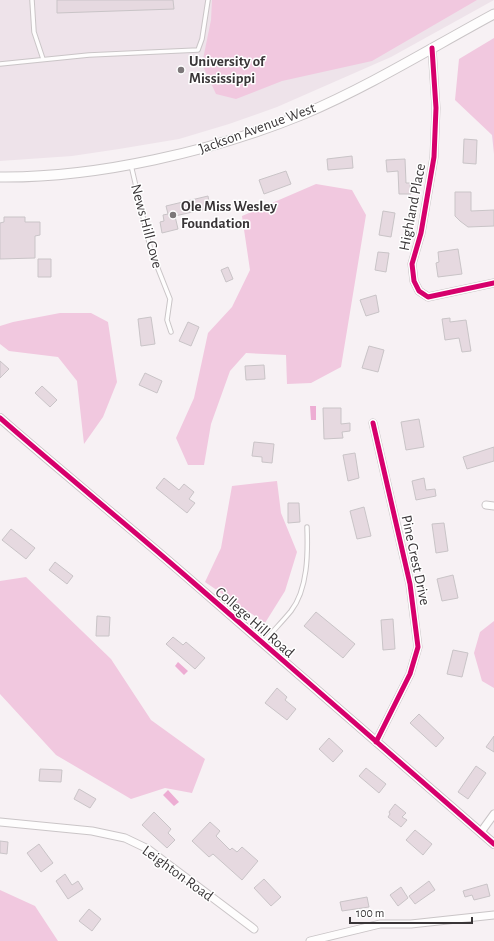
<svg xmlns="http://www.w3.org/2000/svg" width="494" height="941" font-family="'Alegreya Sans',sans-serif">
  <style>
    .built { fill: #eee3ea }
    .green { fill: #f1c8df }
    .water { fill: #edadd3 }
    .building { fill: #e6d9e0; stroke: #c9c4c7 }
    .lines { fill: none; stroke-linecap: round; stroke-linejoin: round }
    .service-casing { stroke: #cac5c7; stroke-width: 5.5 }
    .minor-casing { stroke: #cac5c7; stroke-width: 9 }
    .tertiary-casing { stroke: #cac5c7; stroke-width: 10 }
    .secondary-casing { stroke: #cac5c7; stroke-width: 11 }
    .service { stroke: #fefdfd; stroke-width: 3.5 }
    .minor { stroke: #fefdfd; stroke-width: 7 }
    .tertiary { stroke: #fefdfd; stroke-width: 8 }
    .secondary { stroke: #fefdfd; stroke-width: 9 }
    .cycleway-casing { stroke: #fff; stroke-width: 8 }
    .cycleway { stroke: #d6006c; stroke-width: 5 }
    .poi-dot { fill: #7c7779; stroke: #fff; stroke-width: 1.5 }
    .labels { text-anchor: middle; stroke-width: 3; stroke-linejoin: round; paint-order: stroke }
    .poi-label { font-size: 15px; font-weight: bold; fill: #393537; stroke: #fff; text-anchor: start }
    .street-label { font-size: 15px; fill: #393537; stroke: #fff }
  </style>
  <rect width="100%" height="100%" fill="#f7f1f4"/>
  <path class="built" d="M0 0H494L391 57 277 107 229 124 179 139 119 149 72 156 0 161Z"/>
  <path class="green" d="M212 0H477L372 61 282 81 236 99 216 94 202 64 211 20Z
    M494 38V154L492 135 455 100 459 59Z
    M316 184 352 190 366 215 341 367 311 383 287 384 286 355 246 353 230 371 211 424 204 465H188L176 438 194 398 208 333 232 307 250 270 242 216Z
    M60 313H91L108 322 117 382 103 417 84 444 77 381 58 357 9 351 0 344V326L13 322Z
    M277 481 281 513 297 552 285 591 265 623 205 582 221 548 232 486Z
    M26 577 111 659 151 720 205 759 192 793 165 788 131 799 56 755 0 694V581Z
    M494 621V688L482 681 474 653 480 632Z
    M0 890 35 906 58 941H0Z"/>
  <path class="water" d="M310 406H316V420H311Z
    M178 662 188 671 184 675 175 666Z
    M168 790 179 802 174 806 163 795Z"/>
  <path class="building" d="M57 0H173L174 9 57 13Z
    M464 139 477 140 476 164 463 163Z
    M352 156 353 168 328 170 327 159Z
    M405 159 406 183H410L411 194H399L398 171 387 172 386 160Z
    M286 171 291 184 264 194 259 180Z
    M455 192H471V211L494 210V226L468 227 460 221 455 216Z
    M208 196 210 208 175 216 178 229 162 233 160 222 164 221 163 215 168 214 166 206Z
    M383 211 395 213 391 237 379 235Z
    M4 217H25V222H40V235L35 236V258L0 259V223L4 222Z
    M458 249 462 274 438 277 436 263 439 262 438 252Z
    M378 252 389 253 386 272 375 270Z
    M38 259H51V277H38Z
    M228 267 233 279 226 282 221 270Z
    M376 295 379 312 366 316 360 300Z
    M151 317 155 344 141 346 138 319Z
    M450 318V322L466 320 471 351 462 352 459 338 445 340 442 319Z
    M188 322 199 327 191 346 179 341Z
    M369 346 384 350 378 372 362 368Z
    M0 361 9 369 0 378Z
    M264 365 265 379 246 380 245 366Z
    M145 373 162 381 157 393 139 385Z
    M42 386 57 400 50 407 35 393Z
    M323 408H341V424L350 423V431L342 432 343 438 324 439Z
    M419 419 424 447 406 450 401 422Z
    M254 442 274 444 272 463 262 462V457L252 456Z
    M494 447V461L467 469 463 457Z
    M355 453 359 478 348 481 343 455Z
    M164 478 179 490 184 484 194 492 189 499 195 503 187 513 156 488Z
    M424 478 426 490 435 489 436 496 416 500 412 481Z
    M288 503H299L300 522 288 523Z
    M364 507 371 536 357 539 350 511Z
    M444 523 448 551 436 553 432 524Z
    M11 529 35 548 26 559 2 540Z
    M55 562 73 576 67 584 49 570Z
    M453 575 458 598 442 601 437 579Z
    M316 612 355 644 343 658 304 626Z
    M97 616 110 617 109 636H96Z
    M393 619 395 649 383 650 381 620Z
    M173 637 183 645 186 642 205 658 195 669 166 644Z
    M453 650 468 653 462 677 447 674Z
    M277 688 287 697 285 700 296 709 287 720 265 703Z
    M419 714 444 738 436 747 410 723Z
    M494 736V752L486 747Z
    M329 738 343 751 333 762 319 749Z
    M476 766 486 773 468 799 458 792Z
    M366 768 386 784 379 793 359 776Z
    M40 769 62 770 61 782 39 781Z
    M79 789 96 799 90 808 74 799Z
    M395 804 406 813 402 817 407 820 401 827 388 817 390 814 389 812Z
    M154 812 171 829 168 833 175 840 167 848 142 825Z
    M210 822 220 831 216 836 230 850 232 848 237 852 242 847 258 861 242 880 213 854 209 857 192 841Z
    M415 830 432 844 423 855 406 840Z
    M0 841 8 842 7 854 0 853Z
    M39 844 53 863 41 872 27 853Z
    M65 874 72 885 78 881 83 889 68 899 56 881Z
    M264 879 281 897 271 906 254 888Z
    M429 881 435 890 415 904 409 896Z
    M487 884 490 896 474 900 472 895 465 897 463 891Z
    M401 887 408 898 398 906 390 895Z
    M367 897 369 907 342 911 340 902Z
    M89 909 101 919 92 931 79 921Z"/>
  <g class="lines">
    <g class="service-casing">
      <path id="service" d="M32 0 34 32 43 59
        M0 64 89 55 198 50 202 39 208 0
        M131 165 151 251 170 299 167 320 171 332
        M262 644C271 633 282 622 291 611 308 589 308 553 307 527"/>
    </g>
    <g class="minor-casing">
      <path id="minor" d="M432 48 436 108 434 157 421 233 412 264 414 281 419 291 428 297 494 283
        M373 423 410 584 418 647 410 674 376 742
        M486 505 494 506
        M0 822 92 831 125 838 148 849 254 929
        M481 832 494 814
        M310 941 380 924H411L494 915"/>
    </g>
    <g class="tertiary-casing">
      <path id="tertiary" d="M0 418C64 474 131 528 195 584 294 671 394 757 494 844"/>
    </g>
    <g class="secondary-casing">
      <path id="secondary" d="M0 177C97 178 214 151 304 114 370 86 431 48 494 14"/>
    </g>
    <use href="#service" class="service"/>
    <use href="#minor" class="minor"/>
    <use href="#tertiary" class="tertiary"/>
    <use href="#secondary" class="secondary"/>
    <g class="cycleway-casing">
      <path id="cycleway" d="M432 48 436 108 434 157 421 233 412 264 414 281 419 291 428 297 494 283
        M0 418C64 474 131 528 195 584 294 671 394 757 494 844
        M373 423 410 584 418 647 410 674 376 742"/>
    </g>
    <use href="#cycleway" class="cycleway"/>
  </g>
  <g class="poi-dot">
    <circle cx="181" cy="70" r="4"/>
    <circle cx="173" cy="215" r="4"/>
  </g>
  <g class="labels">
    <g class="poi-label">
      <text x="189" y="66">University of<tspan x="189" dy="17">Mississippi</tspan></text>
      <text x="181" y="211">Ole Miss Wesley<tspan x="181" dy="17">Foundation</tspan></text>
    </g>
    <g class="street-label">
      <text transform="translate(257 128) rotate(-20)" y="5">Jackson Avenue West</text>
      <text transform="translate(412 207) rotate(-79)" y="5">Highland Place</text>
      <text transform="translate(147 226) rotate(75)" y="5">News Hill Cove</text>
      <text transform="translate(416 560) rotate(78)" y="5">Pine Crest Drive</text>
      <text transform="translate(255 622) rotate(41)" y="5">College Hill Road</text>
      <text transform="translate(178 873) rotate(36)" y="5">Leighton Road</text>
    </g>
  </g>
  <path d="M350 917v6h122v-6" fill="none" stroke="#393537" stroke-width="2"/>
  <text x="356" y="917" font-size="12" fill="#393537" stroke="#ffffff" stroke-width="3" paint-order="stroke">100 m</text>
</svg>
